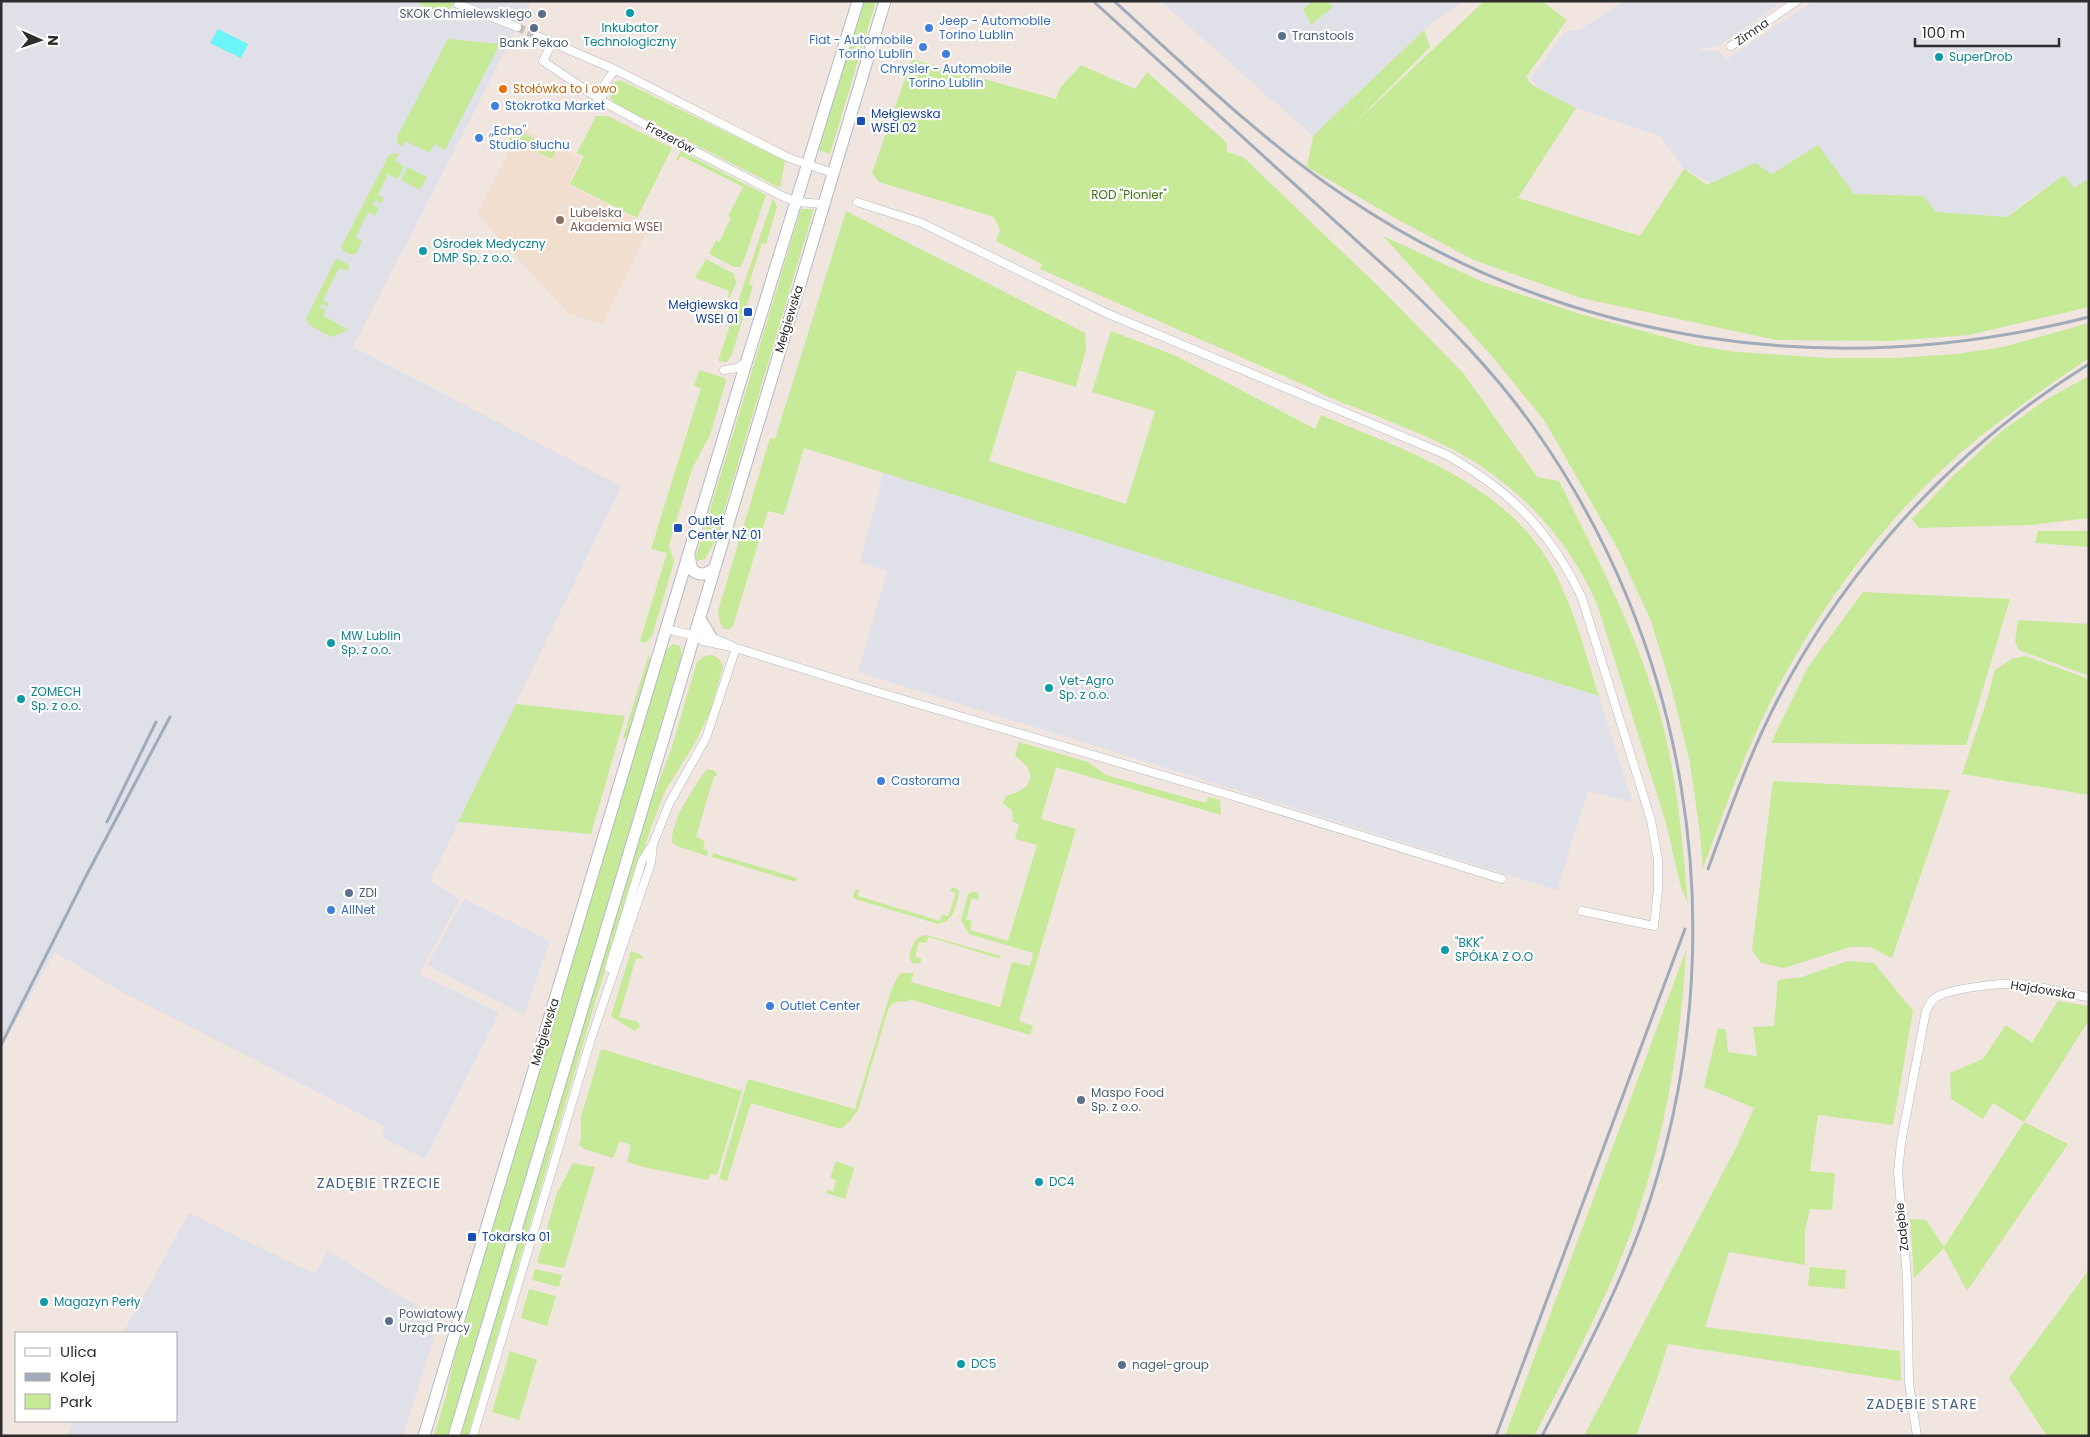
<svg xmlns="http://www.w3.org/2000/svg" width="2090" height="1437" font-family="Poppins,sans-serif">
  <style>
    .industrial { fill: #e0e0e8 }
    .education { fill: #f2dece }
    .green { fill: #c7ea98 }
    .water { fill: #6bf5f9 }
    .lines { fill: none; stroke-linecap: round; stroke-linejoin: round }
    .minor-tunnel { stroke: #c9c0bb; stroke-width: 8; stroke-dasharray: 8 4; stroke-linecap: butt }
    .minor-casing { stroke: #b3b9c2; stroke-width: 9 }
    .secondary-casing { stroke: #b3b9c2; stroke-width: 13 }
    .minor { stroke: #fff; stroke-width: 8 }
    .secondary { stroke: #fff; stroke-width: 11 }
    .rail { stroke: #a1aab9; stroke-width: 3 }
    .culture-dot { fill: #0f9aa8; stroke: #fff; stroke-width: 2 }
    .service-dot { fill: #5c6f8a; stroke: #fff; stroke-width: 2 }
    .shop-dot { fill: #3f7fe0; stroke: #fff; stroke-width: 2 }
    .food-dot { fill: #e8710a; stroke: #fff; stroke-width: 2 }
    .transit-dot { fill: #1a4fb4; stroke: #fff; stroke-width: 2 }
    .education-dot { fill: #8d6e63; stroke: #fff; stroke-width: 2 }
    .labels { text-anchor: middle; stroke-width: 4.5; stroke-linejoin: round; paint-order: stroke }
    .service-label { font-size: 12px; fill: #4e5e75; stroke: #fff; text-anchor: start }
    .shop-label { font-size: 12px; fill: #366cbe; stroke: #fff; text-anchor: start }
    .culture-label { font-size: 12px; fill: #0d838f; stroke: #fff; text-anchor: start }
    .street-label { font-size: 12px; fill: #2d2d2d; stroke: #fff }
    .food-label { font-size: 12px; fill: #c56008; stroke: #fff; text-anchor: start }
    .transit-label { font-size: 12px; fill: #164399; stroke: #fff; text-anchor: start }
    .park-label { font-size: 12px; fill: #3f7315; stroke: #fff }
    .education-label { font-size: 12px; fill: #785e54; stroke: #fff; text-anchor: start }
    .neighbourhood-label { font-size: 14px; letter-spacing: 1px; fill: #496183; stroke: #fff }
  </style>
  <rect width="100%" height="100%" fill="#f0e5df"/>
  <path class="industrial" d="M1 1H531L353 347 621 486 430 881 460 899 419 974 499 1013 425 1159 381 1137 386 1127 118 990 55 952 1 1048Z
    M1160 1H1464L1427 27 1313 136Z
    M1624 1H1783L1720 45 1694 50 1718 51 1726 60 1813 1H2089V178L2073 189 2064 176 2029 198 2006 217 1936 212 1923 196 1854 194 1818 145 1772 174 1711 183 1684 169 1660 136 1576 108 1541 89 1530 79 1565 32 1581 29Z
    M884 472 1599 696 1632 802 1588 791 1557 890 858 672 887 571 860 562Z
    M464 899 550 941 524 1015 427 965Z
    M189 1213 315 1274 328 1251 439 1320 403 1436H67L75 1421H176V1333H123Z"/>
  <path class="education" d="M521 128 581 158 568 185 650 226 603 324 569 314 477 214Z"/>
  <path class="green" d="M414 1H454L446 17Z
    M863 1H876L830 154 819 150Z
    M1313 1H1328L1333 7 1311 25 1303 9Z
    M1484 1H1542L1567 20 1526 77 1532 85 1576 108 1518 198 1640 236 1684 169 1707 185 1755 163 1772 174 1818 145 1854 194 1923 196 1936 212 2007 217 2064 175 2074 188 2089 178V307L1969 335 1890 341 1776 340 1581 298 1474 260 1404 223 1307 167 1313 136 1424 30 1430 47 1352 126Z
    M448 39 500 44 445 150 434 144 430 153 405 141 402 147 398 144 397 137Z
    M912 59 1056 99 1060 88 1081 65 1135 89 1147 72 1226 142 1227 152 1243 157 1381 289 1464 374 1537 477 1559 481C1596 556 1635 629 1658 708 1677 772 1682 838 1688 904L1680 884 1666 823 1597 604C1569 540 1521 488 1461 454 1435 439 1405 428 1377 416 1355 407 1332 400 1311 388L1040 269 1042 264 996 241 1000 231 994 217 879 182 872 173Z
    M620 80 785 161 780 188 617 105C609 98 607 93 613 83Z
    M596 116H608L672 148 637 218 570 184 584 156 577 153Z
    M516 130 556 149 552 159 524 145 522 150 509 144 508 141 513 131Z
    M681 151 766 195 743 263 740 267H734L709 254 716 240 719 242 731 218 728 216 743 187 681 156 678 161 676 160Z
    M394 153 399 154 395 161 404 166 398 179 388 174 378 195 384 198 382 203 375 200 373 205 379 208 375 216 368 212 356 237 362 241 356 254 352 255 344 251 341 247 389 155Z
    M407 167 427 177 420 190 401 180Z
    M773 198 777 207 766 244 762 243 749 284 753 286 731 357 726 362 718 361Z
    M801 209H814L715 541 705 559 697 561 696 556Z
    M846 211 1085 333 1086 349 1076 387 1017 370 989 461 1126 504 1155 411 1092 392 1111 331 1176 356 1315 429 1321 415C1409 452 1512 485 1557 577 1576 615 1586 656 1599 696L804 448 784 515 768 511 733 626 729 629H724L720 623 718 611 770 438 775 439Z
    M1383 236 1483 282 1580 314 1698 346 1736 352 1831 358H1894L1957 354 2003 347 2089 323V358C2046 387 2004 416 1964 450 1883 519 1811 618 1765 713 1741 763 1722 816 1703 868L1700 834 1690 763 1671 687 1651 621 1618 549 1544 420 1490 354Z
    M706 259 734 274 736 283 730 297H728L729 291 695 278Z
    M335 260 337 259 348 264 349 267 347 271 339 268 323 300 329 304 328 307 321 304V308L326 310 323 316 349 330 331 337 310 325 306 319Z
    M699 370 725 378 726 381 710 435 692 469 669 545 674 562 652 636 646 643 640 641 667 553 651 549 701 388 694 386Z
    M2089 376V518L2029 525 1919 528 1912 519 1951 478 2003 430 2047 399Z
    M2038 531H2089V547L2035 543Z
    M1863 592 2010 599 1966 745 1771 743 1808 667Z
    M2018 620 2089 624V676L2019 650 2015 641Z
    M673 644 680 646 682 655 448 1436H434L447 1392 455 1354 665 651Z
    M649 654 650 662 627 739 623 738Z
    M709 655C717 656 721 659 723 667L710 712 695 743 665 791 651 828 597 996 468 1436H459L646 815 671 750 697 662 703 657Z
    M2025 656 2089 679V795L1962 774 1985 706 1995 670 2012 659Z
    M516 704 625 716 591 834 458 822Z
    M1019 742 1088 762 1106 775 1206 803 1208 797 1220 800 1221 815 1056 767 1041 819 1076 829 1019 1021 1033 1026 1030 1035 909 999 908 1002C900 1000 891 1002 888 1010L858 1110 850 1121 841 1129 751 1103 727 1181 719 1179 748 1079 855 1109 891 991 897 978 901 973H914L911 982 1000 1007 1012 962 1030 966 1033 953 969 934 961 920 968 894 971 892H977L979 896 978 900 972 898 966 919 972 921 970 930 1008 941 1037 845 1015 839 1019 824 1013 822 1012 810 1003 804 1006 796C1012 794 1019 792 1024 788 1038 777 1026 763 1015 756Z
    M707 769 713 770 717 774 716 776H714L696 837 705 841 703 849 708 851 707 856 677 846 672 842C671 821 694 786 707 769Z
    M1773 781 1950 790 1892 958 1870 947H1850L1784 968 1761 963 1752 950Z
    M713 853 797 878 796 882 712 857Z
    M953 887 958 889 959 892C957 906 953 922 938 924L855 899 853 896 855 890 859 889 858 896 940 921 942 914 948 916 956 893 950 891Z
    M926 935 1000 956 1001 959 929 937 926 943 919 942 915 957 922 959 920 963 913 964 909 958C912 947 913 937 926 935Z
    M1686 950C1681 1043 1665 1135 1634 1224 1608 1297 1570 1367 1534 1436H1505Z
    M631 951 641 955 643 959 636 958 619 1017 638 1022 640 1027 634 1031 611 1016Z
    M1848 961 1874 963 1913 1011 1893 1125 1818 1115 1810 1171 1835 1173 1832 1210 1810 1209 1805 1230V1265L1729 1252 1705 1327 1900 1351 1901 1381 1668 1344 1656 1382 1636 1436H1584L1737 1146 1754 1108 1704 1087 1718 1028 1726 1030 1728 1052 1757 1056 1753 1027 1774 1026 1778 980 1802 977Z
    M2058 1001 2089 1006V1020L2024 1122 2068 1144 1967 1291 1944 1248 1914 1278 1910 1219 1926 1220 1944 1247 2024 1122 1993 1103 1983 1119 1951 1099 1950 1073 1983 1059 2006 1025 2032 1043Z
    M601 1049 742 1091 717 1175 710 1174 708 1180 643 1167 627 1162 631 1145 620 1141 613 1158 584 1149 579 1145 581 1137V1117Z
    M836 1161 854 1168 845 1199 826 1193 827 1190 833 1192 836 1180 830 1178Z
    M573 1163 595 1167 564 1268 537 1263 557 1193Z
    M1810 1267 1846 1270 1845 1289 1808 1286Z
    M535 1269 562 1275 559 1287 532 1280Z
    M2089 1270V1432L2086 1436H2047L2009 1378Z
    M529 1289 556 1296 547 1326 521 1318Z
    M510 1351 537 1360 519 1420 492 1412Z"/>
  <path class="water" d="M218 29 248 44 241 58 210 43Z"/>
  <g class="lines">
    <path class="minor-tunnel" d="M517 27 537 36"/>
    <g class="minor-casing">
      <path id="minor" d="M458 4 517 27
        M537 36 616 70 789 158 833 173
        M552 43 543 61 602 101 679 143 782 196 797 202 823 204
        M1731 46 1797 1
        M602 101C602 88 606 78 616 70
        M857 202 922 223 1106 313 1447 455C1512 492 1550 531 1582 598L1651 820 1658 860V889L1654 926 1582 911
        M724 370 738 368 747 361
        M667 629 695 636 711 637 732 646
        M695 636 703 641 736 648 874 691 1233 796 1502 879
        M609 968 642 861 653 844 669 804 706 738 736 648
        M473 1436 590 1042 651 863 653 844
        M1917 1436 1909 1383 1907 1277 1898 1172 1901 1143 1926 1011C1928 1007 1931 1001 1935 998 1949 988 2002 983 2019 984 2043 986 2066 994 2089 997"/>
    </g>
    <g class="secondary-casing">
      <path id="secondary" d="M689 556 692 570C700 576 707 575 715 568
        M700 619 711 637
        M424 1436 739 386 858 1
        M454 1436 885 1"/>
    </g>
    <use href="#minor" class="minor"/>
    <use href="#secondary" class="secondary"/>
    <path class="rail" d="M1093 1 1402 282C1450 327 1496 374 1534 428 1687 644 1732 920 1658 1174 1632 1266 1586 1351 1542 1436
      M1114 1C1189 69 1262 141 1346 197 1567 346 1833 382 2089 317
      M107 822 156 722
      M1708 869C1729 813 1749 755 1777 701 1849 563 1957 446 2089 364
      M1 1045 85 878 170 717
      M1496 1436 1685 929"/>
  </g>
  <g class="culture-dot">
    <circle cx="630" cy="13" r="5"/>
    <circle cx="1939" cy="57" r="5"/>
    <circle cx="423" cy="251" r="5"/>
    <circle cx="331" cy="643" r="5"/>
    <circle cx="1049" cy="688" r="5"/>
    <circle cx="21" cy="699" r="5"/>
    <circle cx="1445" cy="950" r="5"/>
    <circle cx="1039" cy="1182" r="5"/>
    <circle cx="44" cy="1302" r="5"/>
    <circle cx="961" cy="1364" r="5"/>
  </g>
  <g class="service-dot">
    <circle cx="542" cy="14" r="5"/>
    <circle cx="534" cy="28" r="5"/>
    <circle cx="1282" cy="36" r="5"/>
    <circle cx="349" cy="893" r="5"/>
    <circle cx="1081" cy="1100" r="5"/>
    <circle cx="389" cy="1321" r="5"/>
    <circle cx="1122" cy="1365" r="5"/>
  </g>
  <g class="shop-dot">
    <circle cx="929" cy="28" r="5"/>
    <circle cx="923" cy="47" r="5"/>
    <circle cx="946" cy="54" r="5"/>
    <circle cx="495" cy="106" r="5"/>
    <circle cx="479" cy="138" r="5"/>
    <circle cx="881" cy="781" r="5"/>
    <circle cx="331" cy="910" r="5"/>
    <circle cx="770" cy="1006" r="5"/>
  </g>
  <circle class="food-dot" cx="503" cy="89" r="5"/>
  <g class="transit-dot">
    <rect x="856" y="116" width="10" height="10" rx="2.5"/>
    <rect x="743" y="307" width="10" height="10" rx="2.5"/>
    <rect x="673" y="523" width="10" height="10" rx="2.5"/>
    <rect x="467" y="1232" width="10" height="10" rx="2.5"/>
  </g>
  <circle class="education-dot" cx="560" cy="220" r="5"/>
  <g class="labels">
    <g class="service-label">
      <text x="532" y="18" text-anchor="end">SKOK Chmielewskiego</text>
      <text x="1292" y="40">Transtools</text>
      <text x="534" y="47" text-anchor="middle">Bank Pekao</text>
      <text x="359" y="897">ZDI</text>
      <text x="1091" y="1097">Maspo Food<tspan x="1091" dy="14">Sp. z o.o.</tspan></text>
      <text x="399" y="1318">Powiatowy<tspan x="399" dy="14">Urząd Pracy</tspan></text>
      <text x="1132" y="1369">nagel-group</text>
    </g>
    <g class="shop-label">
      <text x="939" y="25">Jeep - Automobile<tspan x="939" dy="14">Torino Lublin</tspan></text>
      <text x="913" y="44" text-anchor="end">Fiat - Automobile<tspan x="913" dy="14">Torino Lublin</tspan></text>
      <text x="946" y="73" text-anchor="middle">Chrysler - Automobile<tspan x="946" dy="14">Torino Lublin</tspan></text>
      <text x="505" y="110">Stokrotka Market</text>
      <text x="489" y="135">,,Echo''<tspan x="489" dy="14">Studio słuchu</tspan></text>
      <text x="891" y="785">Castorama</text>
      <text x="341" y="914">AllNet</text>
      <text x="780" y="1010">Outlet Center</text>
    </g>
    <g class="culture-label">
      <text x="630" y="32" text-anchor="middle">Inkubator<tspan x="630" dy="14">Technologiczny</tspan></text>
      <text x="1949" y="61">SuperDrob</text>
      <text x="433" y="248">Ośrodek Medyczny<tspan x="433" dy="14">DMP Sp. z o.o.</tspan></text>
      <text x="341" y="640">MW Lublin<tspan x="341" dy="14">Sp. z o.o.</tspan></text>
      <text x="1059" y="685">Vet-Agro<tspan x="1059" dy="14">Sp. z o.o.</tspan></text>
      <text x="31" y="696">ZOMECH<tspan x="31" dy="14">Sp. z o.o.</tspan></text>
      <text x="1455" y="947">"BKK"<tspan x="1455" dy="14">SPÓŁKA Z O.O</tspan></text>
      <text x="1049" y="1186">DC4</text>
      <text x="54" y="1306">Magazyn Perły</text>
      <text x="971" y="1368">DC5</text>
    </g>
    <g class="street-label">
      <text transform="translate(1752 32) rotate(-34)" y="4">Zimna</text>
      <text transform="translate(670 138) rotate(28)" y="4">Frezerów</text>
      <text transform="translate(789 319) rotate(-73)" y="4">Mełgiewska</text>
      <text transform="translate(2043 990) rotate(9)" y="4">Hajdowska</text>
      <text transform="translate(545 1032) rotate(-73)" y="4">Mełgiewska</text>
      <text transform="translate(1902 1227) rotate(-96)" y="4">Zadębie</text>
    </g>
    <g class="food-label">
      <text x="513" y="93">Stołówka to i owo</text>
    </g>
    <g class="transit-label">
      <text x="871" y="118">Mełgiewska<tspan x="871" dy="14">WSEI 02</tspan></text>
      <text x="738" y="309" text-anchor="end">Mełgiewska<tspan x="738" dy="14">WSEI 01</tspan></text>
      <text x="688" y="525">Outlet<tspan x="688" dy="14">Center NŻ 01</tspan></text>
      <text x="482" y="1241">Tokarska 01</text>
    </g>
    <g class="park-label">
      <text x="1129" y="199">ROD "Pionier"</text>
    </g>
    <g class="education-label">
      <text x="570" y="217">Lubelska<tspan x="570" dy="14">Akademia WSEI</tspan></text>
    </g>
    <g class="neighbourhood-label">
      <text x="379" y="1188">ZADĘBIE TRZECIE</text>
      <text x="1922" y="1409">ZADĘBIE STARE</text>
    </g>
  </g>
  <rect width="2090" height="1437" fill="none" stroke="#2d2d2d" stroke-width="5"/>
  <rect x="15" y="1332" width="162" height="90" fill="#ffffff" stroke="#ababab"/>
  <rect x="25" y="1348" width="25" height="8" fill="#ffffff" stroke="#ababab"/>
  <text x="60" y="1357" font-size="15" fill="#2d2d2d">Ulica</text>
  <rect x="25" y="1373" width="25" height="8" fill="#a1aab9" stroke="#ababab"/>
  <text x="60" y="1382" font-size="15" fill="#2d2d2d">Kolej</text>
  <rect x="25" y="1394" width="25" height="15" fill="#c7ea98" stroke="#ababab"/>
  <text x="60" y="1407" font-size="15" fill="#2d2d2d">Park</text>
  <g transform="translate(40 40) rotate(92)" stroke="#ffffff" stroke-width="4" paint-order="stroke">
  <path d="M0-4L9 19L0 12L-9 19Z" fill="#2d2d2d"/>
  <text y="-8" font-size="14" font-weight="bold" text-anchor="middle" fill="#2d2d2d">N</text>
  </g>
  <path d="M1915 38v8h144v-8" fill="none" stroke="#2d2d2d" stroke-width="2.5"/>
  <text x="1922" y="38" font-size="15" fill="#2d2d2d" stroke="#ffffff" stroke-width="4" paint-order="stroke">100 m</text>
</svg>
